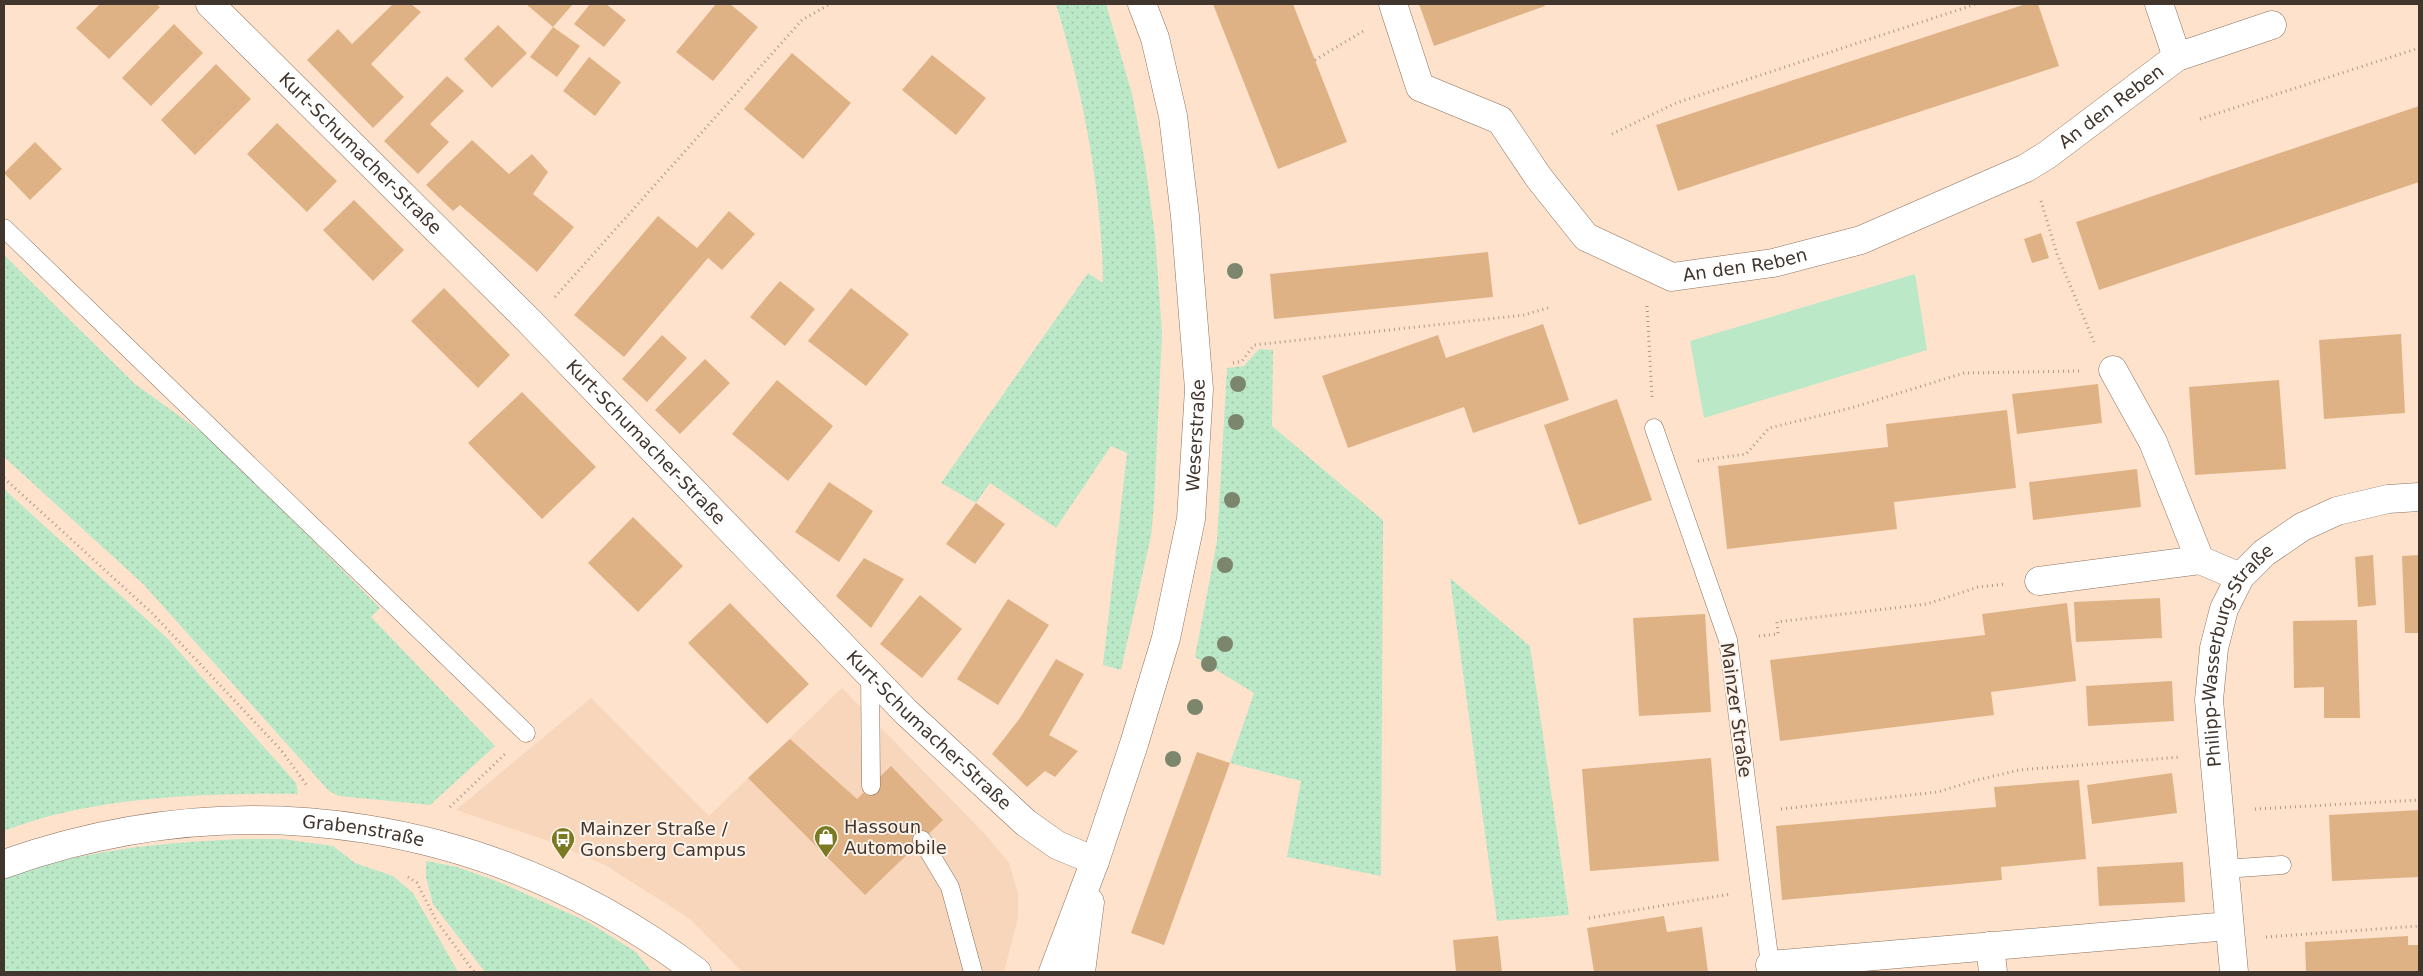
<svg xmlns="http://www.w3.org/2000/svg" width="2423" height="976" font-family="'DejaVu Sans',sans-serif">
  <style>
    .built { fill: #f7d6bb }
    .grass { fill: url(#grass-dots) }
    .park { fill: #bbe8c7 }
    .building { fill: #dfb285 }
    .lines { fill: none; stroke-linecap: round; stroke-linejoin: round }
    .lane-casing { stroke: #8b725f; stroke-width: 19 }
    .street-casing { stroke: #8b725f; stroke-width: 29 }
    .secondary-casing { stroke: #8b725f; stroke-width: 29 }
    .path { stroke: #ad9888; stroke-width: 3; stroke-dasharray: 1 4; stroke-linecap: butt }
    .lane { stroke: #fff; stroke-width: 18 }
    .street { stroke: #fff; stroke-width: 28 }
    .secondary { stroke: #fff; stroke-width: 28 }
    .tree { fill: #7b866d }
    .labels { text-anchor: middle; stroke-width: 4; stroke-linejoin: round; paint-order: stroke }
    .street-label { font-size: 18px; fill: #41362e; stroke: #fef3ea }
    .poi-label { font-size: 18px; fill: #41362e; stroke: #fef3ea; text-anchor: start }
  </style>
  <defs>
    <pattern id="grass-dots" width="8" height="8" patternUnits="userSpaceOnUse" patternTransform="scale(1.25)"><rect width="8" height="8" fill="#bbe8c7"/><path d="M2 2h.1M6 6h.1" fill="none" stroke="#a2c8ab" stroke-width="1.8" stroke-linecap="round"/></pattern>
  </defs>
  <rect width="100%" height="100%" fill="#fee2cc"/>
  <path class="built" d="M842 688 986 835 1009 863 1018 893V917L1004 972H742L690 919 605 865 549 841 456 810 591 698 709 816Z"/>
  <path class="grass" d="M1056 4H1106L1132 94 1145 162 1155 236 1162 333 1154 504 1151 536 1121 670 1103 665 1127 453 1111 446 1056 528 990 483 976 503 941 483 1088 273 1103 283C1102 192 1083 92 1056 4Z
    M4 255 135 384 214 441 380 608 371 617 495 746 430 805 339 796 329 791 143 584 4 457Z
    M1259 349 1273 350 1272 426 1383 520 1381 876 1287 857 1301 781 1230 763 1254 693 1195 657 1217 541 1227 368 1244 366Z
    M4 489 167 638 296 783 298 794C204 793 92 796 4 831Z
    M1450 578 1530 646 1569 915 1497 921Z
    M245 839H283L333 846 355 863 393 876 413 893 458 972H4V878C81 850 164 842 245 839Z
    M426 861 457 867 499 882 588 922 636 952 652 972H485L433 904 426 877Z"/>
  <path class="park" d="M1915 274 1927 350 1704 418 1690 341Z"/>
  <path class="building" d="M100 4H156L160 7 109 59 76 28Z
    M393 4H411L421 12 371 64 404 97 373 128 307 60 338 29 352 44Z
    M526 4H573L553 27Z
    M590 4H606L626 20 604 47 574 24Z
    M716 4H730L758 27 713 81 676 52Z
    M1213 4H1293L1347 142 1278 169Z
    M1419 4H1544L1545 6 1434 46Z
    M2026 4H2038L2059 66 1678 191 1656 125Z
    M174 24 203 53 151 106 122 78Z
    M498 25 527 53 492 88 464 59Z
    M553 27 580 46 557 77 530 57Z
    M792 53 851 103 803 159 744 109Z
    M932 55 986 98 956 135 902 90Z
    M589 57 621 82 595 116 563 91Z
    M216 64 251 99 195 155 161 120Z
    M447 76 464 91 430 124 449 142 418 174 384 141Z
    M2419 106V182L2099 290 2076 222Z
    M277 123 337 181 307 212 247 154Z
    M472 140 509 174 532 154 548 172 533 194 574 227 537 272 460 205 453 211 426 185Z
    M35 142 62 169 30 200 4 173Z
    M354 200 404 250 373 281 323 230Z
    M729 211 755 234 722 270 708 258 624 357 574 315 658 216 697 248Z
    M2041 233 2049 258 2032 263 2024 239Z
    M1488 252 1493 297 1274 319 1270 274Z
    M780 281 815 309 785 346 750 317Z
    M444 288 510 355 478 388 411 321Z
    M851 288 909 334 866 386 808 341Z
    M1543 324 1569 400 1473 433 1464 407 1348 448 1322 376 1438 335 1446 358Z
    M2401 334 2405 413 2324 419 2319 340Z
    M662 335 687 358 647 402 622 379Z
    M705 359 730 383 680 434 655 410Z
    M777 380 833 426 788 481 732 434Z
    M2279 380 2286 469 2195 475 2189 387Z
    M2098 384 2102 423 2017 434 2012 394Z
    M522 392 596 467 542 519 468 443Z
    M1617 399 1652 500 1579 525 1544 425Z
    M2007 410 2016 488 1894 502 1897 529 1727 549 1718 466 1888 447 1886 424Z
    M2137 469 2141 507 2033 520 2029 482Z
    M829 482 873 511 839 562 795 532Z
    M976 503 1005 524 975 564 946 544Z
    M633 517 683 566 638 612 588 563Z
    M2373 555 2376 605 2358 607 2355 557Z
    M2419 555V633H2405L2402 556Z
    M864 558 904 579 871 628 836 596Z
    M920 595 962 629 922 678 880 644Z
    M2160 598 2162 638 2076 642 2074 602Z
    M1008 599 1049 625 998 705 957 679Z
    M730 603 809 684 767 724 688 643Z
    M2067 603 2076 681 1991 692 1994 715 1780 741 1770 660 1985 635 1982 614Z
    M1705 614 1711 712 1639 716 1633 618Z
    M2357 620 2360 718H2324V687L2294 688 2293 621Z
    M1056 659 1084 674 1049 735 1078 751 1055 777 1045 771 1027 787 992 754 1020 718Z
    M2172 681 2174 721 2088 726 2086 686Z
    M790 739 857 799 891 766 943 820 865 895 748 778Z
    M1197 752 1230 763 1164 945 1131 933Z
    M1711 758 1719 861 1590 871 1582 769Z
    M2172 773 2177 813 2092 824 2087 785Z
    M2079 780 2086 859 2001 867 2002 880 1782 900 1776 826 1996 807 1994 787Z
    M2419 810V877L2332 881 2329 815Z
    M2183 862 2185 902 2099 906 2097 867Z
    M1664 916 1667 932 1702 927 1708 972H1594L1587 928Z
    M1498 936 1502 972H1456L1453 940Z
    M2408 936V945H2419V972H2306L2305 942Z"/>
  <g class="lines">
    <g class="lane-casing">
      <path id="lane" d="M4 228 526 733
        M1654 428 1728 640 1771 972
        M870 674 871 786
        M922 840 950 887 973 972
        M2224 869 2282 865"/>
    </g>
    <g class="street-casing">
      <g id="street">
        <path id="s1" d="M210 4 529 321 906 712 1026 823 1057 845 1095 861"/>
        <path id="s2" d="M1393 4 1420 87 1500 120 1539 178 1586 237 1672 277 1773 263 1861 240 2026 168 2047 155 2177 57 2272 25"/>
        <path d="M2159 4 2177 57"/>
        <path d="M2113 370 2153 442 2200 560 2240 577"/>
        <path d="M2039 581 2200 560"/>
        <path d="M1990 946 1993 972"/>
        <path d="M1770 965 2229 926"/>
        <path id="s3" d="M2234 972 2209 700 2214 648 2224 609 2240 577 2264 553 2302 527 2337 511 2388 499 2419 497"/>
      </g>
    </g>
    <g class="secondary-casing">
      <g id="secondary">
        <path id="s4" d="M4 864C244 779 494 819 697 972"/>
        <path id="s5" d="M1053 972 1095 861 1134 744 1166 638 1191 519 1199 389 1185 216 1173 116 1155 38 1142 4"/>
        <path d="M1081 972 1090 902"/>
      </g>
    </g>
    <path class="path" d="M1315 60 1365 30
      M2200 119 2419 48
      M1612 134 1676 103 1976 4
      M2041 201 2057 254 2094 342
      M555 297 802 20 830 4
      M1647 306 1652 397
      M1233 363 1242 361 1254 345 1524 315 1551 307
      M1698 461 1746 454 1769 428 1851 408 1964 373 2080 371
      M4 478 153 614 281 750 308 787
      M1759 636 1778 634 1777 622 1927 604 1978 587 2006 584
      M450 807 505 754
      M1781 809 1938 792 1973 781 2019 770 2180 757
      M2255 809 2419 800
      M408 877 417 883 436 920 474 972
      M1589 918 1731 894
      M2266 937 2419 926"/>
    <use href="#lane" class="lane"/>
    <use href="#street" class="street"/>
    <use href="#secondary" class="secondary"/>
  </g>
  <g class="tree">
    <circle cx="1235" cy="271" r="8"/>
    <circle cx="1238" cy="384" r="8"/>
    <circle cx="1236" cy="422" r="8"/>
    <circle cx="1232" cy="500" r="8"/>
    <circle cx="1225" cy="565" r="8"/>
    <circle cx="1225" cy="644" r="8"/>
    <circle cx="1209" cy="664" r="8"/>
    <circle cx="1195" cy="707" r="8"/>
    <circle cx="1173" cy="759" r="8"/>
  </g>
  <defs>
    <g id="shop-pin" transform="scale(1.25)"><path d="M0 17L-7.5 6A9.5 9.5 0 1 1 7.5 6Z" fill="#797a22" stroke="#fef3ea"/><path d="M-5-2.5h2.3a2.7 3.5 0 0 1 5.4 0H5L5.5 6h-11ZM-1.5-2.5h3a1.5 2.3 0 0 0-3 0Z" fill="#fff"/></g>
    <g id="bus-pin" transform="scale(1.25)"><path d="M0 17L-7.5 6A9.5 9.5 0 1 1 7.5 6Z" fill="#797a22" stroke="#fef3ea"/><path d="M-5-6H5V4H4V6H2V4H-2V6H-4V4H-5ZM-3.5-4V0h7V-4ZM-3.5 1.2v1.5H-2V1.2ZM2 1.2v1.5H3.5V1.2Z" fill="#fff"/></g>
  </defs>
  <g fill-rule="evenodd">
    <use href="#shop-pin" x="826" y="837"/>
    <use href="#bus-pin" x="563" y="839"/>
  </g>
  <g class="labels">
    <g class="street-label">
      <text dy="6" stroke="none"><textPath href="#s2" startOffset="892">An den Reben</textPath></text>
      <text dy="6" stroke="none"><textPath href="#s1" startOffset="212">Kurt-Schumacher-Straße</textPath></text>
      <text dy="6" stroke="none"><textPath href="#s2" startOffset="488">An den Reben</textPath></text>
      <text dy="6" stroke="none"><textPath href="#s5" startOffset="558">Weserstraße</textPath></text>
      <text dy="6" stroke="none"><textPath href="#s1" startOffset="618">Kurt-Schumacher-Straße</textPath></text>
      <text dy="6" stroke="none"><textPath href="#s3" startOffset="325">Philipp-Wasserburg-Straße</textPath></text>
      <text transform="translate(1736 710) rotate(82)" y="6">Mainzer Straße</text>
      <text dy="6" stroke="none"><textPath href="#s1" startOffset="1022">Kurt-Schumacher-Straße</textPath></text>
      <text dy="6" stroke="none"><textPath href="#s4" startOffset="365">Grabenstraße</textPath></text>
    </g>
    <g class="poi-label">
      <text x="844" y="833">Hassoun<tspan x="844" dy="21">Automobile</tspan></text>
      <text x="580" y="835">Mainzer Straße /<tspan x="580" dy="21">Gonsberg Campus</tspan></text>
    </g>
  </g>
  <rect width="2423" height="976" fill="none" stroke="#41362e" stroke-width="10"/>
</svg>
